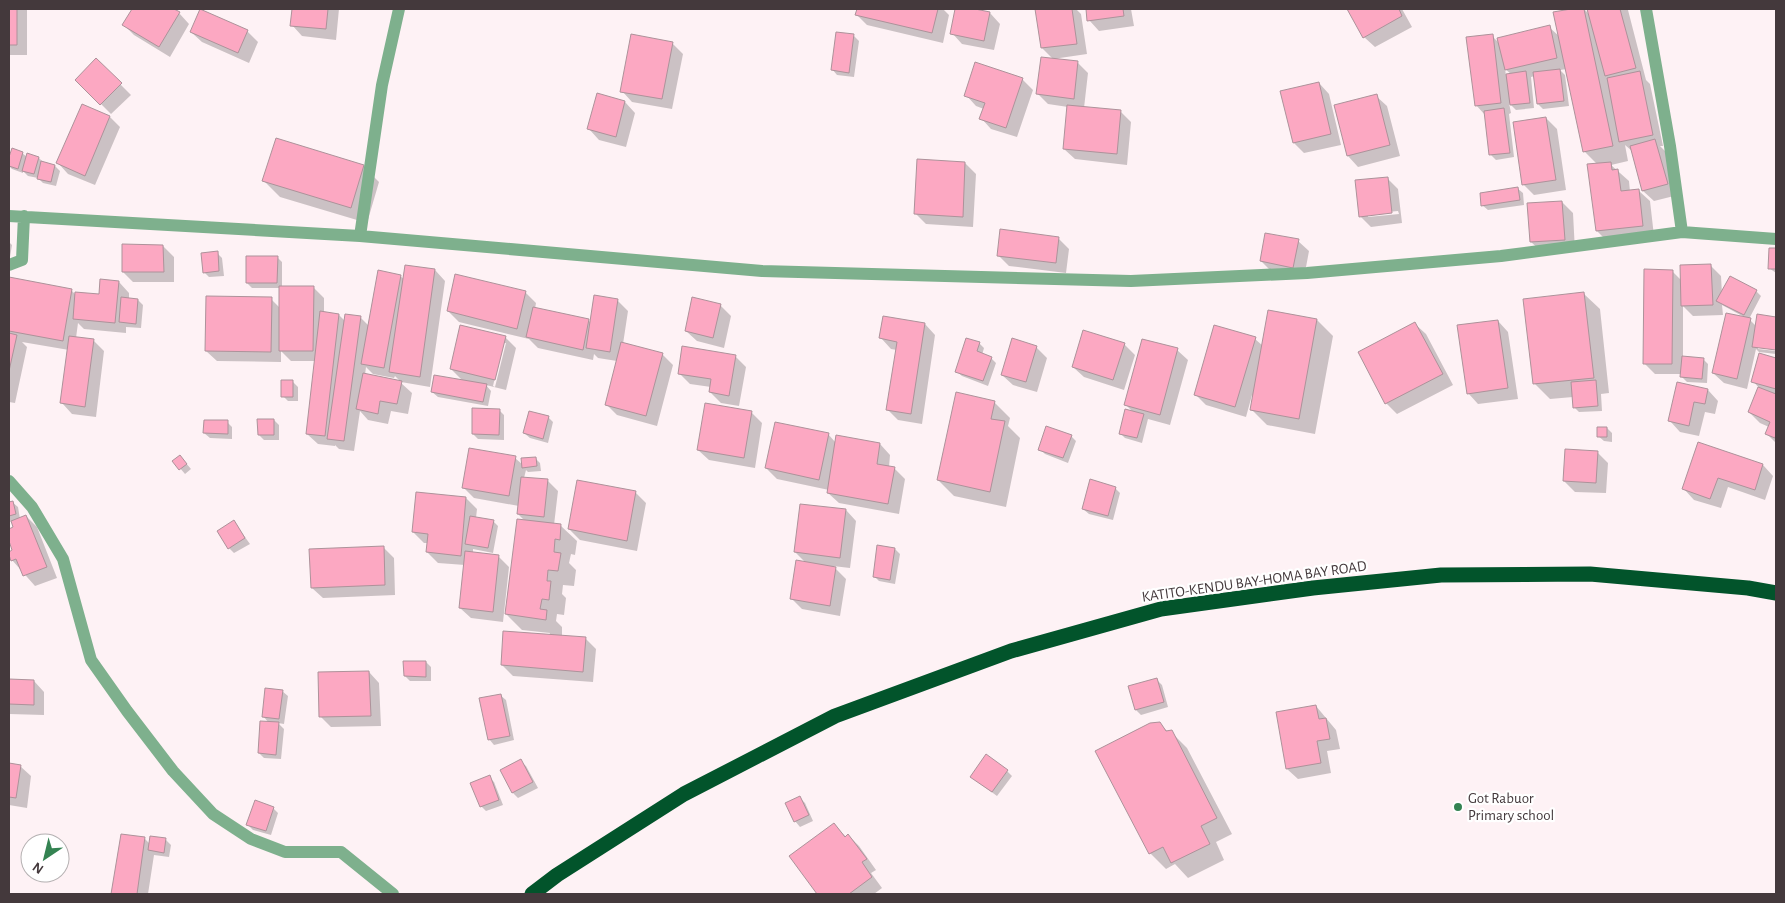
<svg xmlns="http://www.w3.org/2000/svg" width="1785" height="903" font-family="'Alegreya Sans',sans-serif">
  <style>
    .shadow { fill: #0003; fill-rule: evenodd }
    .building { fill: #fca8c2; stroke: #ad929a }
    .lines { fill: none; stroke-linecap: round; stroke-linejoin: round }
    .minor { stroke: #7eb08d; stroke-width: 12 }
    .highway { stroke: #02542b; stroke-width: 15 }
    .poi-dot { fill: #348352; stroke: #fff; stroke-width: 2 }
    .labels { text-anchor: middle; stroke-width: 4.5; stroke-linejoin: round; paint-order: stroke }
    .street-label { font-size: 15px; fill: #44393c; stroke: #fff }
    .poi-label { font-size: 15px; fill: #44393c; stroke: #fff; text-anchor: start }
  </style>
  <rect width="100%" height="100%" fill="#fef2f5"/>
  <path class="shadow" d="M9 9H27V55H9Z
    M133 9H171L179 13 189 24 170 57 134 35 124 25Z
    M293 9H339L336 40 302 36 292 25Z
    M858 9H943L949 15 943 43 867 25 857 15Z
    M956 9H969L990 13 1000 24 994 50 962 44 952 33Z
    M1036 9H1076L1081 14 1087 54 1053 59 1042 48Z
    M1087 9H1131L1134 26 1099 31 1089 20Z
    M1349 9H1402L1412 27 1375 47 1364 37Z
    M1577 9H1584L1590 15 1589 9H1626L1628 10 1646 80 1650 84 1663 146H1660L1665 151 1678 195 1654 201 1643 191 1632 151 1625 145 1628 161 1611 165 1629 181 1630 192 1639 191 1650 201 1654 236 1607 241 1597 231 1598 165 1584 151 1567 69 1560 70 1565 75 1569 106 1543 109 1538 104 1535 76 1531 77 1534 108 1516 110 1509 103 1511 113 1509 114 1514 157 1496 160 1491 155 1485 115 1476 105 1492 36 1500 44 1549 27 1560 37 1555 13ZM1505 69 1511 74 1506 75Z
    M247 31 258 42 249 63 202 42 191 32Z
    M854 36 859 41 854 77 837 75 832 69Z
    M672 43 683 54 672 109 632 102 622 91Z
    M96 60 131 95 111 114 77 80Z
    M1078 63 1088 73 1084 108 1120 111 1131 122 1127 165 1075 159 1064 149 1068 107 1048 104 1038 94Z
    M1022 79 1033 90 1017 137 991 129 981 118 984 109 976 106 966 95Z
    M1319 83 1329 94 1341 145 1304 153 1294 143Z
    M598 95 625 102 635 113 626 147 599 140 589 129Z
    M1376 96 1387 106 1400 156 1358 167 1348 156 1335 106Z
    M110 117 120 127 95 185 68 174 58 163Z
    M1546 118 1557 129 1566 190 1534 195 1523 184Z
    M13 150 22 153 27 157 39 158 44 163 55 166 60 171 56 186 43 183 38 178 28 176 23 171V173L12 169 9 166V161Z
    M965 163 976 174 973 227 926 224 915 213Z
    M363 166 379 182 367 223 280 197 264 181Z
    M1387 178 1398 189 1402 223 1371 227 1360 216ZM1398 211 1399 214 1368 217V214Z
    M1517 188 1523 193 1524 205 1488 210 1482 205Z
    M1562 202 1573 213 1575 251 1542 252 1531 242Z
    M1058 238 1069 249 1066 273 1009 266 998 255Z
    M1298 241 1309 251 1304 278 1272 272 1261 261Z
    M9 242 12 245 9 263Z
    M163 246 174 257V282H133L123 272Z
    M1770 249 1776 250V273L1769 268Z
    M217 253 222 258 224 276 209 277 204 272Z
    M277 257 282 262V287H313L324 298V313L339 315 345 321 360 317 369 326 400 276 404 279 435 270 445 281 430 387 401 382 395 376 394 378 373 374 366 367 365 375 401 383 412 393 408 414 391 411 388 424 368 420 360 411 354 451 339 449 335 445V446L318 444 307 434 316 361H291L281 351V362L217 361 206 351 271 299 280 308V288H252L247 283Z
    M1710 265 1721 276 1722 294 1730 277 1756 291 1761 296 1749 319 1756 326 1758 316 1776 318V349L1758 346V349L1776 351V354L1759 352 1756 349 1747 389 1724 383 1713 373 1746 318 1722 305 1723 315 1693 316 1683 306V358L1703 359 1708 364 1707 383 1687 382 1681 376 1682 374H1655L1644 363 1672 271 1681 280Z
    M9 278 71 290 76 295 100 296 119 282 129 293V299L138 300 143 305 141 328 126 327V333L84 329 78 323 76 338 93 340 104 351 96 417 72 414 62 403 69 350 22 342 27 347 15 403 9 402Z
    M525 292 536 303 535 309 588 320 591 323 617 300 628 311 623 344 662 354 673 365 657 426 617 415 606 404 617 361 598 358 594 354 593 360 538 348 529 339 459 322 448 311Z
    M1584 294 1600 309 1609 393 1601 394 1602 411 1579 412 1574 407 1573 397 1550 399 1534 383Z
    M720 305 731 316 724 348 697 341 686 331Z
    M1317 320 1333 336 1315 434 1267 425 1251 409 1254 395H1252L1246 417 1206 405 1195 394 1255 339 1263 346Z
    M1498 321 1508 332 1518 399 1478 404 1468 393Z
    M925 324 935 335 922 424 898 420 887 409 897 350 891 349 881 338Z
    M1415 324 1426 334 1453 385 1397 414 1386 403 1360 352Z
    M505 337 516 348 506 390 486 385 491 391 488 406 438 397 432 392 463 381 451 369ZM503 343H506L495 387 493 386Z
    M979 343 984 348 982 355 991 358 996 363 988 386 962 376 956 371Z
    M1124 344 1135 355 1124 390 1084 377 1073 367Z
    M1036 347 1047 358 1037 392 1013 385 1002 375Z
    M1177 350 1188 360 1170 425 1148 419 1142 443 1125 438 1120 433 1133 412 1126 405Z
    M1760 354 1776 359V443L1766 433 1769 427 1760 423 1749 412 1759 388 1753 381Z
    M735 356 746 367 739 406 721 403 710 392 711 387 690 384 679 373Z
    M293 382 298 387V401H288L283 396Z
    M1708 390 1718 401 1715 414 1705 412 1699 436 1680 432 1670 421Z
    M994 402 1010 418 1008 426 1020 438 1006 507 954 496 938 480Z
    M499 410 504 415V440L478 439 473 434Z
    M751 412 762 423 755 468 709 460 698 450Z
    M548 417 553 422 548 443 530 438 524 433Z
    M274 420 279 425V440H264L259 435Z
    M227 422 232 427V439L210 438 204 433Z
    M1607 428 1612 433V442L1604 441 1598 436Z
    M828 434 836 443 880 444 890 455 889 467 894 468 905 479 899 514 839 503 828 493 829 490 777 479 766 468Z
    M1071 436 1076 441 1068 463 1045 454 1040 449Z
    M1699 443 1763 465 1773 476 1765 500 1728 487 1721 508 1694 500 1684 489Z
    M1597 452 1608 463 1606 493 1575 492 1564 481Z
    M180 456 191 469 185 474 174 461Z
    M515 458 523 465 535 458 540 463 541 471 528 472 526 470 524 478 547 480 558 491 554 525 561 526 577 541 575 555 571 554 569 563 576 570 574 586 563 585 562 594 566 598 564 615 557 614 556 621 562 627V637L585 638 596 649 593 682 513 676 502 665 549 636 550 633 522 630 506 614 525 521 518 514 519 506 474 498 463 487Z
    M1115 488 1120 493 1113 520 1089 514 1083 509Z
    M635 492 646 503 637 551 580 540 569 529Z
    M417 493 466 498 477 509 476 518 493 521 498 526 493 553 473 549V553L498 556 509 567 503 622 471 618 460 608 465 565 438 563 427 552 428 543H424L413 532Z
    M12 502 18 507 20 519 26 516 37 527 57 578 35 586 12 560 14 551 9 538V531L15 528 12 521 9 522V503Z
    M846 510 856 521 850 568 833 566 846 579 840 616 802 609 791 598 807 564 795 552Z
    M234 522 250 544 234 553 229 548Z
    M383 547 394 558 395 595 323 598 312 588Z
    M895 549 900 554 895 584 879 581 874 576Z
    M426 662 431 667V681H410L405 676Z
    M369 672 379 683 381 726 331 727 321 717Z
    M1157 680 1162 685 1168 707 1141 715 1136 710Z
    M9 681H34L44 692V715L9 714Z
    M282 691 288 696 284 724 278 723 284 729 281 759 264 758 259 753 269 723 263 716Z
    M500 695 506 700 514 740 494 745 489 739Z
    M1316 706 1336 730 1340 749 1327 751 1331 773 1298 779 1287 769Z
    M1160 724 1168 732H1171L1187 748 1232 834 1216 842 1224 860 1188 878 1175 864 1166 869 1150 853Z
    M520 761 526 766 538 788 518 798 513 793 501 771Z
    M9 764 20 766 31 776 27 808 9 805Z
    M1007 771 1012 776 997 796 971 777Z
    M489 777 494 782 503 805 486 811 481 806Z
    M800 798 805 803 813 821 800 827 795 821 787 804Z
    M273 808 278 813 271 835 253 830 248 825Z
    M834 824 846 837 848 835 859 846 876 870 871 873 882 888 874 894H819L791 856Z
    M122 835 145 839 150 844 166 840 171 845 169 857 154 855 148 894H112Z"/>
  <path class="building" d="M9 9H17V45H9Z
    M132 9H174L180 12 159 47 122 25Z
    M200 9 248 30 238 53 190 32Z
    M292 9H328L326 29 290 26Z
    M857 9H938L932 33 855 15Z
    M955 9H975L990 12 984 41 950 34Z
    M1035 9H1072L1077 44 1041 48Z
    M1086 9H1123L1124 16 1087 21Z
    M1347 9H1399L1402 16 1363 38Z
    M1571 9H1584L1613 146 1583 152 1553 12Z
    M1587 9H1620L1636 68 1605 76Z
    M1550 25 1557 58 1505 70 1497 38Z
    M836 32 854 34 849 73 831 70Z
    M631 34 673 42 662 99 620 92Z
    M1493 34 1501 103 1475 106 1466 37Z
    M1041 57 1078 61 1074 99 1036 94Z
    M96 58 122 83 100 105 75 80Z
    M975 62 1023 78 1006 128 979 119 985 103 964 96Z
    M1560 69 1564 101 1537 104 1533 72Z
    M1526 71 1530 103 1510 105 1506 74Z
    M1640 71 1653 135 1619 142 1607 78Z
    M1319 82 1331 134 1293 143 1280 91Z
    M597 93 625 101 616 137 587 129Z
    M1377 94 1390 145 1347 156 1334 105Z
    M82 104 110 116 85 176 56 163Z
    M1067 105 1121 110 1117 154 1063 149Z
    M1504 108 1510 153 1489 155 1484 111Z
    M1546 117 1556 180 1522 185 1513 122Z
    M276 138 364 165 351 208 262 181Z
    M1655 139 1668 184 1642 191 1630 146Z
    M12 148 23 152 18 169 9 166V157Z
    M27 153 39 157 34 174 22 171Z
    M917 159 965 162 963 217 914 214Z
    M41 161 55 165 51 182 37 179Z
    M1611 162 1612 170 1618 169 1621 191 1639 189 1643 226 1596 231 1587 164Z
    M1388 177 1392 213 1359 217 1355 180Z
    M1518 187 1520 200 1481 206 1480 193Z
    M1562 201 1565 240 1530 242 1527 203Z
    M1000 229 1059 237 1056 263 997 256Z
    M1265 233 1299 239 1293 268 1260 261Z
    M122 244 163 245 164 272H122Z
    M1769 248H1776V269H1768Z
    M218 251 219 271 203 273 201 253Z
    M246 256H278L277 283H246Z
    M1711 264 1713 305 1681 306 1680 265Z
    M405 265 435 269 420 377 389 372Z
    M1644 269 1673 270 1672 364H1643Z
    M378 270 401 275 384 368 361 364Z
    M455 274 526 291 517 329 447 311Z
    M1730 276 1757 290 1744 315 1716 301Z
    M9 277 72 289 63 341 9 331Z
    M100 279 119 281 115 323 73 319 75 292 99 294Z
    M279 286H314L313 351H279Z
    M1584 292 1594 378 1533 384 1523 299Z
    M594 295 618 299 610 352 586 348Z
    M206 296 272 297 271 352 205 351Z
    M121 297 138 299 136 324 119 322Z
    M692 297 721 304 713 338 685 331Z
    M533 307 589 319 583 350 526 337Z
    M1268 310 1317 319 1299 419 1250 410Z
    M320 311 339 314 325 436 306 434Z
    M1726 313 1751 318 1737 379 1712 373Z
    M345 314 361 316 344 441 327 439Z
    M1757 314 1776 317V350L1752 347Z
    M883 316 925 323 911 414 886 410 897 342 879 338Z
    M1498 320 1508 388 1467 394 1457 325Z
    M1415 322 1443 374 1385 404 1358 352Z
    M460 325 506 336 495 380 450 369Z
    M1214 325 1256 337 1235 407 1194 395Z
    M1083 330 1125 343 1113 380 1072 367Z
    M9 333 17 335 9 371Z
    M69 336 94 339 85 407 60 403Z
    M966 338 980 342 977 351 992 357 983 381 955 372Z
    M1012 338 1037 346 1026 382 1001 375Z
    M1142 339 1178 348 1160 415 1124 405Z
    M621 342 663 353 646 416 605 405Z
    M682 346 736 355 729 396 709 392 711 379 678 374Z
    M1759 353 1776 358V389L1751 382Z
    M1682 356 1704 358 1702 379 1680 377Z
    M363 373 402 381 397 404 380 401 378 414 356 409Z
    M434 375 487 384 483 402 431 392Z
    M281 380H293V397H281Z
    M1596 380 1598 406 1573 408 1571 382Z
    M1677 382 1708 389 1705 404 1694 402 1689 426 1668 421Z
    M1758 387 1776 394V434L1775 438 1765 434 1770 422 1748 412Z
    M956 392 995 401 991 419 1005 421 990 492 937 480Z
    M705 403 752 411 744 458 697 450Z
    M472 408 500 409 499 435 472 434Z
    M1125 409 1144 414 1137 438 1119 434Z
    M529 411 549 416 543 439 523 433Z
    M257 419H274V435H258Z
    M204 420H228V434L203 433Z
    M775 422 829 433 819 480 765 468Z
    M1046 426 1072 435 1063 458 1038 450Z
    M1597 427H1607V437H1597Z
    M836 435 880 443 877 464 895 467 888 504 827 493Z
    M1698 442 1763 464 1755 490 1718 478 1710 499 1682 489Z
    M469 448 516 456 509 496 462 488Z
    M1565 449 1598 451 1596 483 1563 481Z
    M180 455 187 464 179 470 172 461Z
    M536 457 537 466 522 468 521 458Z
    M521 477 548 479 544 517 517 514Z
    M1090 479 1116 487 1108 516 1082 509Z
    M577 480 636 491 627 541 568 529Z
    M416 492 466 497 461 556 426 552 428 534 412 532Z
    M13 501 16 514 9 516V502Z
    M800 504 846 509 840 558 794 552Z
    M26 515 47 567 23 576 16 559 11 561 9 555V552L12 550 9 541V529L13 527 11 521Z
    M470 516 494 520 488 548 465 544Z
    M517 519 561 524 560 540 555 539 554 552 561 553 558 571 548 570 547 581H551L549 600 542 599 540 609 547 610 546 620 505 614Z
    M234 520 245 538 228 549 217 531Z
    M877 545 895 548 890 580 873 577Z
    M384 546 385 585 311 588 309 549Z
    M465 551 499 555 493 612 459 608Z
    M796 560 836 567 830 606 790 599Z
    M503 631 586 637 583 672 501 665Z
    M403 661H426V677L404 676Z
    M369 671 371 716 319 717 318 672Z
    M1157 678 1164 702 1135 710 1128 686Z
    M9 679 34 680V705L9 704Z
    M265 688 283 690 279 719 262 717Z
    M501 694 510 736 488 740 479 698Z
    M1316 705 1319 719 1326 718 1330 739 1317 741 1321 763 1286 769 1276 712Z
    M260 721 279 722 276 755 258 753Z
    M1160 722 1166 731 1172 730 1217 818 1201 826 1210 844 1171 863 1163 847 1149 854 1095 751 1150 723Z
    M986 754 1008 770 992 792 970 777Z
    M521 759 533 782 512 793 500 770Z
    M9 763 21 765 16 798 9 797Z
    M490 775 499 800 480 807 470 783Z
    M800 796 809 815 794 822 785 803Z
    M255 800 274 807 266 831 246 825Z
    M834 823 845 837 848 834 867 859 862 862 872 877 849 894H817L789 856Z
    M121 834 145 837 137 894H111Z
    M150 836 166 838 164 853 148 850Z"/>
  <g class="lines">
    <path class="minor" d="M1646 9 1670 146 1682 232
      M9 216 360 236 762 271 1131 281 1307 273 1501 256 1682 232 1776 239
      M360 236 382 85 399 9
      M9 265 22 260 24 216
      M9 481 32 507 63 559 91 660 127 711 173 771 213 814 251 839 285 852H341L393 894"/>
    <path class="highway" d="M532 894 557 875 684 794 835 716 1011 651 1161 609 1313 588 1441 575 1590 574 1748 588 1776 593"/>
  </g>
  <circle class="poi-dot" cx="1458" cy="807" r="5"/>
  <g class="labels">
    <g class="street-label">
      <text transform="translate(1254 581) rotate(-8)" y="5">KATITO-KENDU BAY-HOMA BAY ROAD</text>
    </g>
    <g class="poi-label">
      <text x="1468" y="803">Got Rabuor<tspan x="1468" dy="17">Primary school</tspan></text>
    </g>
  </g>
  <rect width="1785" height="903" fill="none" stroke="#44393c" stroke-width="20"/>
  <g transform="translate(45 858) rotate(215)"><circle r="24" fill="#ffffff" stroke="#b4b0b1"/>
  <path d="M0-4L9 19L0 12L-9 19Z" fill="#348352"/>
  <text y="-8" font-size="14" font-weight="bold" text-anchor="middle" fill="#44393c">N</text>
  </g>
</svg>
